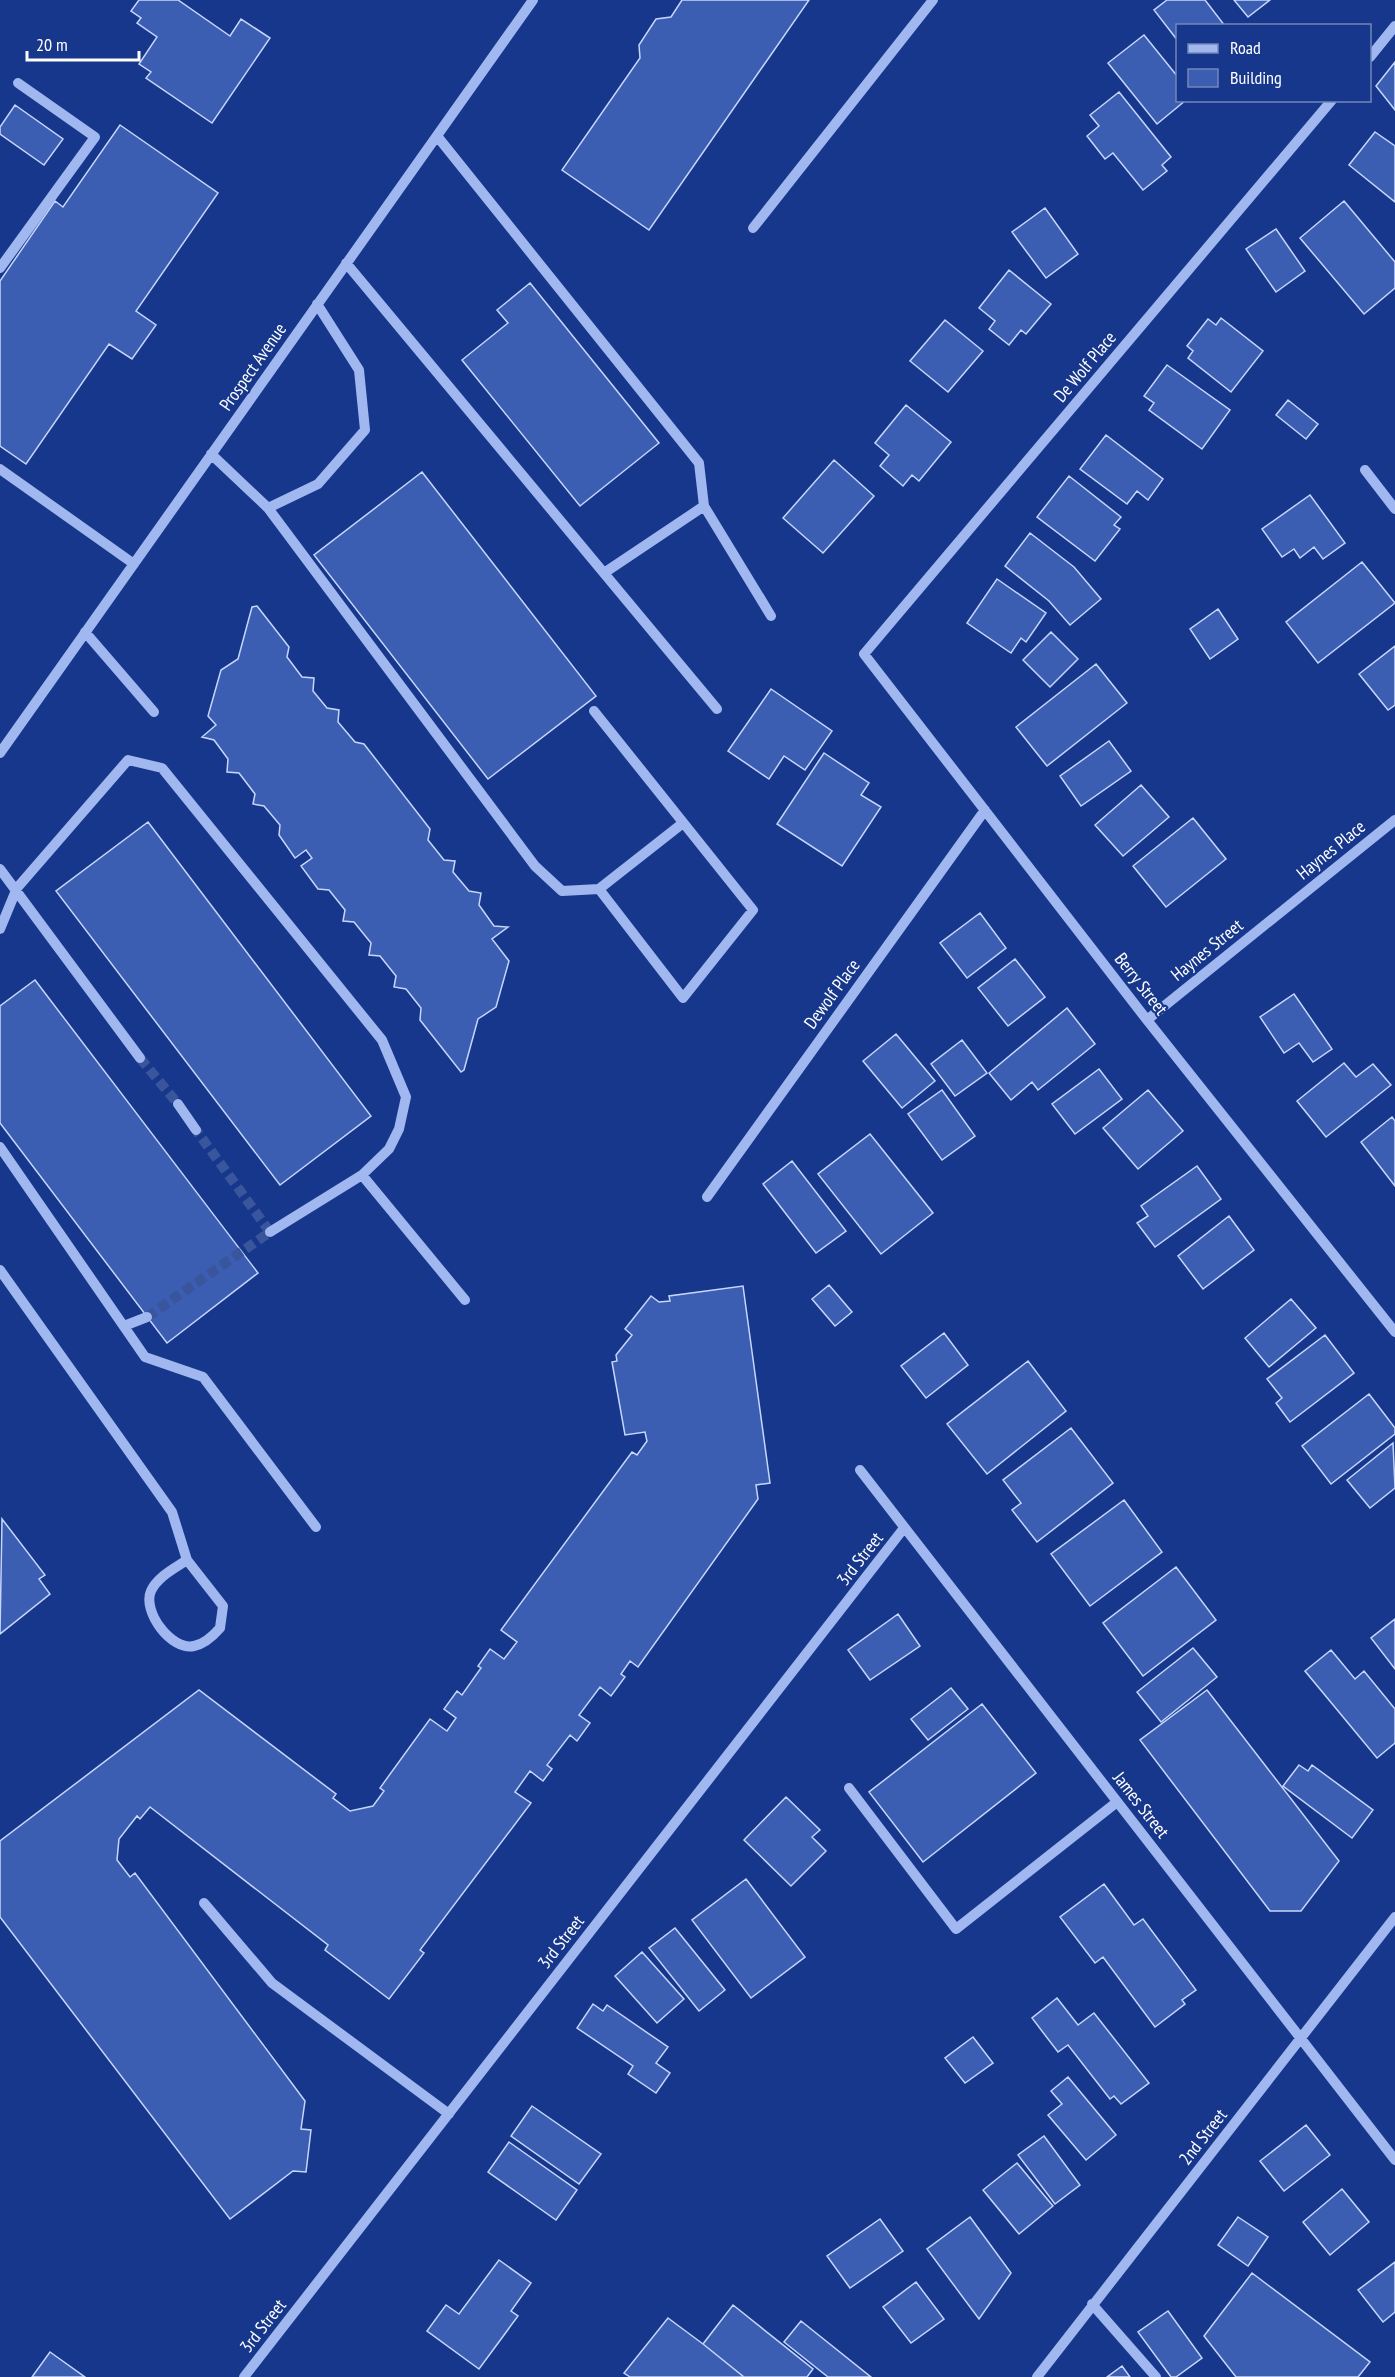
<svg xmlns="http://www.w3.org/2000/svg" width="1395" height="2377" font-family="'PT Sans Narrow',sans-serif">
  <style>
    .building { fill: #3b5db2; stroke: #c6d6fb; stroke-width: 1.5 }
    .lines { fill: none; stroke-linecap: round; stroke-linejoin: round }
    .minor-tunnel { stroke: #39559c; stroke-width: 10; stroke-dasharray: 10 5; stroke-linecap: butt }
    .minor { stroke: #a0b7ef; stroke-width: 10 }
    .labels { text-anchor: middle; stroke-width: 4.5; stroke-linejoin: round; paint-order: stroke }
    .street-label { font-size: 18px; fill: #fff; stroke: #16378b }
  </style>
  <rect width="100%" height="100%" fill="#16378b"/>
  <path class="building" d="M139 0H178L230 36 241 19 270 38 212 123 146 78 151 72 139 64 157 37 137 23 141 18 131 11Z
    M682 0H809L649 230 562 170 640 58 639 45 656 19 671 17Z
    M1167 0H1205L1225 26H1178V41L1154 10Z
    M1234 0H1270L1248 17Z
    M1144 35 1178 77V100H1186L1157 124 1108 63Z
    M1395 62V110L1376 86Z
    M1119 92 1171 157 1162 165 1167 171 1143 190 1113 153 1105 159 1087 136 1099 126 1090 115Z
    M15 105 63 139 44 165 0 134V127Z
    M120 125 218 193 136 311 156 325 132 359 109 344 26 464 0 446V281L55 201 63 207Z
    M1375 132 1395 146V202L1349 165Z
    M1344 201 1395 262V288L1364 314 1300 238Z
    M1045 208 1078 254 1046 278 1012 232Z
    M1276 229 1305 271 1276 292 1246 249Z
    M1009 270 1051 304 1026 334 1021 330 1009 345 989 329 995 321 979 308Z
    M530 283 659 443 580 506 462 360 508 323 497 310Z
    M1221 318 1263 351 1231 392 1188 358 1193 351 1187 346 1208 319 1216 325Z
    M945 320 983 351 948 392 910 361Z
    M1167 365 1230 410 1202 449 1149 410 1154 403 1144 396Z
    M1288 400 1318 424 1306 439 1276 415Z
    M906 405 951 442 919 481 912 475 903 486 880 466 889 455 875 443Z
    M1106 435 1163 479 1148 500 1137 491 1127 504 1080 469Z
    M834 460 874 496 823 553 783 518Z
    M422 472 596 696 488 779 314 555Z
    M1069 476 1121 517 1114 525 1120 529 1095 561 1037 517Z
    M1310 495 1345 543 1323 559 1314 547 1300 558 1294 549 1282 557 1262 529Z
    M1030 533 1074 567 1101 599 1070 625 1049 601 1005 566Z
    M1362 562 1395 603 1318 663 1286 622Z
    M997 579 1046 613 1026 642 1021 638 1011 653 967 623Z
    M257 606 289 647 287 657 302 677 314 678 313 691 327 708 339 710 338 722 355 742 364 744 430 829 428 840 444 860 455 861 453 872 469 891 481 893 479 905 494 926 508 927 492 939 509 961 496 1007 478 1019 464 1070 461 1072 420 1020 421 1008 406 989 394 987 396 976 380 956 369 955 371 943 354 922 343 921 345 910 329 890 318 889 301 866 312 858 306 850 295 858 279 835 280 825 264 806 253 804 255 794 239 773 227 772 228 759 214 740 202 737 216 725 208 716 221 670 238 659 252 607Z
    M1218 609 1238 639 1210 659 1190 629Z
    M1051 632 1078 659 1050 687 1023 660Z
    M1395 646V705L1388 710 1359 674Z
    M1096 664 1127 703 1047 766 1016 727Z
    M771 689 832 731 805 770 784 756 769 779 728 751Z
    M1109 741 1131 771 1081 806 1060 776Z
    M824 753 869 783 861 795 881 807 842 866 777 824Z
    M1141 785 1169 817 1123 856 1095 825Z
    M1193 818 1226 859 1166 907 1133 866Z
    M148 822 371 1116 280 1185 56 891Z
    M980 913 1006 948 967 978 940 943Z
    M1015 959 1045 997 1008 1026 978 988Z
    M35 980 258 1273 167 1343 0 1123V1006Z
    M1294 994 1332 1049 1313 1062 1299 1043 1284 1053 1260 1017Z
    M1067 1008 1095 1044 1038 1090 1032 1082 1011 1100 989 1073Z
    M896 1034 935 1081 902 1108 863 1061Z
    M962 1040 987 1073 955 1096 931 1064Z
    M1344 1063 1356 1077 1373 1064 1391 1085 1326 1137 1297 1101Z
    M1099 1069 1122 1099 1075 1134 1052 1104Z
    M942 1090 975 1136 942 1160 908 1114Z
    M1148 1090 1183 1131 1138 1169 1103 1128Z
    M1392 1117 1395 1121V1186L1361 1142Z
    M870 1134 933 1213 881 1254 818 1174Z
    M792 1161 846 1231 816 1253 763 1184Z
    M1197 1166 1221 1199 1155 1247 1137 1223 1148 1216 1141 1206Z
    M1229 1216 1254 1250 1203 1289 1178 1256Z
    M829 1285 852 1312 835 1326 812 1299Z
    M743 1286 770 1483 756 1485 758 1499 638 1667 630 1661 621 1674 625 1677 611 1696 600 1687 579 1715 590 1723 577 1741 570 1735 547 1765 552 1769 543 1781 530 1771 515 1792 531 1803 420 1950 424 1953 389 1999 325 1950 328 1945 150 1807 140 1819 137 1816 119 1839 117 1860 130 1877 135 1873 305 2101 301 2129 311 2130 306 2172 293 2171 230 2219 0 1917V1841L199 1690 336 1794 333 1798 350 1811 373 1806 384 1791 380 1788 430 1719 447 1731 456 1718 444 1709 457 1691 462 1695 481 1668 478 1666 490 1649 504 1659 517 1642 501 1630 632 1452 637 1455 647 1441 645 1432 625 1435 612 1362 617 1361 616 1355 632 1335 625 1329 651 1296 659 1302 670 1301 669 1296Z
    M1291 1299 1316 1328 1269 1367 1245 1338Z
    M944 1333 968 1365 926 1398 901 1366Z
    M1325 1335 1354 1373 1290 1422 1276 1403 1282 1398 1267 1379Z
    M1028 1361 1066 1411 987 1474 947 1424Z
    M1369 1394 1395 1428V1434L1331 1484 1302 1446Z
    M1071 1428 1113 1483 1037 1542 1012 1510 1021 1503 1003 1480Z
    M1393 1443 1395 1488 1370 1508 1347 1480Z
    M1124 1500 1162 1552 1090 1606 1051 1554Z
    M2 1519 45 1575 39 1579 50 1594 0 1634Z
    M1176 1567 1216 1620 1143 1676 1103 1623Z
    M898 1614 920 1646 870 1680 848 1650Z
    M1395 1619V1669L1371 1638Z
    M1193 1648 1217 1677 1161 1722 1137 1692Z
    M1331 1650 1355 1679 1364 1671 1395 1709V1743L1377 1758 1305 1671Z
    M951 1688 968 1709 928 1740 911 1719Z
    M1207 1690 1339 1861 1301 1911H1270L1140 1740Z
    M982 1704 1036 1773 923 1862 869 1792Z
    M1299 1765 1308 1771 1312 1765 1373 1810 1352 1838 1283 1786Z
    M786 1797 820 1830 812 1837 826 1851 791 1886 744 1840Z
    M746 1879 805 1957 751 1998 692 1920Z
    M1104 1884 1134 1925 1143 1919 1196 1990 1182 2000 1185 2004 1155 2027 1103 1957 1095 1963 1060 1917Z
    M675 1928 725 1990 699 2011 649 1948Z
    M642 1952 684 1999 657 2023 615 1976Z
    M1057 1998 1078 2025 1094 2013 1149 2083 1121 2104 1114 2096 1110 2099 1068 2045 1058 2052 1032 2018Z
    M593 2004 603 2011 607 2005 668 2047 656 2063 670 2073 656 2093 628 2074 633 2066 577 2028Z
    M973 2037 993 2063 965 2083 945 2058Z
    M1068 2077 1116 2135 1086 2160 1048 2115 1062 2104 1051 2091Z
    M532 2106 601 2154 579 2184 511 2136Z
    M1306 2125 1330 2155 1284 2191 1260 2161Z
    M1044 2136 1080 2185 1055 2204 1018 2155Z
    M509 2142 577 2190 556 2220 488 2172Z
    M1017 2163 1053 2206 1019 2234 983 2190Z
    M1342 2189 1369 2222 1330 2255 1303 2222Z
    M970 2217 1011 2273 979 2319 927 2249Z
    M1238 2217 1268 2237 1248 2266 1218 2245Z
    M880 2219 903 2251 850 2288 827 2256Z
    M499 2260 531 2283 511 2311 518 2316 479 2369 427 2331 446 2305 459 2314Z
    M1395 2262V2312L1383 2322 1358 2290Z
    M1252 2273 1370 2362 1358 2377H1236L1204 2336Z
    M916 2282 944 2319 911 2343 883 2307Z
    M733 2305 813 2369 807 2377H744L703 2344Z
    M1168 2311 1202 2358 1176 2377H1171L1138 2332Z
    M668 2318 703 2344 744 2377H630L624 2373Z
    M801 2321 871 2377H828L784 2342Z
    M50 2352 85 2377H32Z
    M1122 2366 1130 2377H1107Z"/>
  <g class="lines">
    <path class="minor-tunnel" d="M140 1058 178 1104
      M147 1317 270 1232 196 1130"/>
    <path class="minor" d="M1370 57 1395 26
      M1332 100 864 654 1147 1020 1395 1332
      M437 136 699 463 704 506 771 616
      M753 228 933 0
      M346 263 717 709
      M0 268 95 137 18 83
      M211 454 268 508 318 484 365 430 359 370 317 304
      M0 469 134 564
      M1365 470 1395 509
      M268 508 535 866 562 891 599 889 683 998 753 910 594 711
      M604 573 704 506
      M85 632 154 712
      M0 753 533 0
      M0 869 140 1058
      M599 889 683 823
      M0 929 17 888 128 760 162 768 382 1040 406 1097 399 1129 389 1149 362 1175 270 1232
      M1147 1020 1395 820
      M178 1104 196 1130
      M0 1147 145 1357 203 1377 316 1527
      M362 1175 465 1300
      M707 1197 985 810
      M0 1270 172 1512 187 1560 223 1606 220 1628C213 1636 205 1644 194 1646 171 1651 142 1611 151 1591 157 1577 175 1568 187 1560
      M124 1326 147 1317
      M860 1470 1395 2160
      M849 1788 956 1929 1117 1802
      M204 1903 272 1983 449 2114
      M1092 2304 1156 2377
      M244 2377 904 1528
      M1037 2377 1395 1917"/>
  </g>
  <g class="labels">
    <g class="street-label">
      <text transform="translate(253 367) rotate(-55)" y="6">Prospect Avenue</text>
      <text transform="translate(1085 367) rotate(-50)" y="6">De Wolf Place</text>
      <text transform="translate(1331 850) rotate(-39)" y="6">Haynes Place</text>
      <text transform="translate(1207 950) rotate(-39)" y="6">Haynes Street</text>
      <text transform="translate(1141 984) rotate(52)" y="6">Berry Street</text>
      <text transform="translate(832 994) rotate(-54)" y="6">Dewolf Place</text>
      <text transform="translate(860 1559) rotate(-52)" y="6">3rd Street</text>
      <text transform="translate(1141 1805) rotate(52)" y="6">James Street</text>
      <text transform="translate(561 1942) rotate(-52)" y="6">3rd Street</text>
      <text transform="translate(1203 2137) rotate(-52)" y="6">2nd Street</text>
      <text transform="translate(263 2326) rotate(-52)" y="6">3rd Street</text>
    </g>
  </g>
  <rect x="1176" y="24" width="195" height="78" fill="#16378b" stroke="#7387b9" stroke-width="1.5"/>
  <rect x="1188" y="44" width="30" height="9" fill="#a0b7ef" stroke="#7387b9" stroke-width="1.5"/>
  <text x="1230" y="54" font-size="18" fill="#ffffff">Road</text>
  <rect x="1188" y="69" width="30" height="18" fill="#3b5db2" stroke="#7387b9" stroke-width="1.5"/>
  <text x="1230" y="84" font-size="18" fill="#ffffff">Building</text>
  <path d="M27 51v9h112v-9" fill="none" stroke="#ffffff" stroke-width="3"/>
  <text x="36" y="51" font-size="18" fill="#ffffff" stroke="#16378b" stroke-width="4.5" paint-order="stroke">20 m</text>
</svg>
